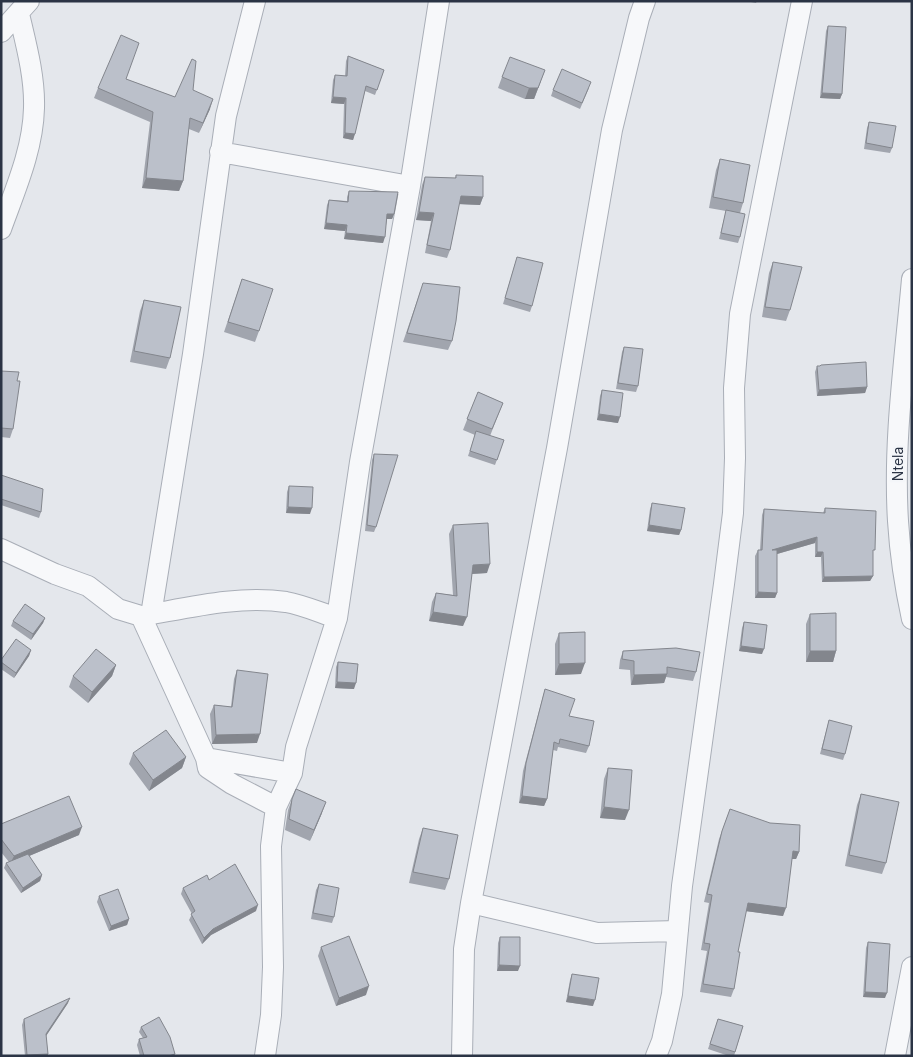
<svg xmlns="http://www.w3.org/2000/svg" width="913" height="1057" font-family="Inter,sans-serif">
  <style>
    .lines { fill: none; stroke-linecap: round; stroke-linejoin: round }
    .minor-casing { stroke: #a9aeb7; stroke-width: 22 }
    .minor { stroke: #f7f8fa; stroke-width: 20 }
    .wall { fill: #a1a5ae }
    .shaded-wall { fill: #83868d }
    .building { fill: #bbc0ca; stroke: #83868d }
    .labels { text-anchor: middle; stroke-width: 5; stroke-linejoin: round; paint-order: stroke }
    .street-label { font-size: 14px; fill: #2b3445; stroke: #f4f6f9 }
  </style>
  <rect width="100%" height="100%" fill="#e4e7ec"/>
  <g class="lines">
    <g class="minor-casing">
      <path id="minor" d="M1 32 29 1
        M220 152 410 186
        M1 229C15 190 33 150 34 108 35 77 26 44 19 14
        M912 279C905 359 893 441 898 521 900 554 905 587 912 619
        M1 549 55 574 88 586 118 609 141 616C188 608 238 595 286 602 303 605 321 613 337 618
        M151 615 193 354 226 116 255 1
        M141 616 206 758 208 768 232 784 276 807
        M206 758 292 773
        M471 903 597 933 678 931
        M265 1056 271 1015 273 967 271 846 276 807 292 773 296 747 337 618 360 462 410 186 439 1
        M462 1056 464 949 471 903 557 448 612 130 639 18 645 1
        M656 1056 662 1041 672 994 682 886 724 584 733 513 735 458 734 388 740 314 802 1
        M895 1056 912 967"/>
    </g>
    <use href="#minor" class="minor"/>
  </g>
  <path class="wall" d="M746 1H757L756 3Z
    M828 26 842 94 840 99 820 98 826 31Z
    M348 56 384 70 375 95 365 91 353 140 343 138 344 104 331 103 333 80 335 75 345 76 346 61Z
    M502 77 541 81 534 99H525L498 88Z
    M126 79 175 97 193 90 210 109 199 133 189 129 183 181 179 191 142 188 150 122 94 98 98 88Z
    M589 88 580 109 551 96 553 90Z
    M869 122 892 148 890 153 864 149 867 128Z
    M720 159 743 203 740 213V237L738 243 719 239 726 211 709 208 716 170Z
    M456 175 483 197 480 205 459 204 450 250 447 258 425 253 431 221 416 220 422 185 425 177 455 178Z
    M349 191 394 214 392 219H387L383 243 344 239 345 231 324 229 327 205 329 200 347 201V197Z
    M517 257 532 306 530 312 503 304Z
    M773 262 790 310 786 321 762 317 769 273Z
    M242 279 259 331 255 342 224 332Z
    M420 292 452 341 448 350 403 342Z
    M144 300 170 358 166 369 130 362 140 311Z
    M624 347 638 386 636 392 616 389 622 352Z
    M817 366 867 387 865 393 817 396 815 372Z
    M1 371 17 381 13 429 10 438 1 437Z
    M602 390 618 423 597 420 600 396Z
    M478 392 503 403 490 436 504 440 495 465 468 456 475 435 463 430Z
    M374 454 376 527 374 532 365 531 372 460Z
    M1 475 41 512 39 518 1 505Z
    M289 486 310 514 286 513 287 492Z
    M652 503 681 530 679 535 647 531 650 509Z
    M825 508 873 556V576L870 581 822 582 821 557H815V543L777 554V593L775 598H755V556L758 550H760L762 515 764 509 823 513Z
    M453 525 487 573 472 574 463 626 429 621 432 602 436 593 453 595 449 534Z
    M810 614 836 651 833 662H806V624Z
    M45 618 43 623 31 640 11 626 13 621Z
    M744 622 762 654 739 651 742 628Z
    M559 633 581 674 555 675V644Z
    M31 650 29 656 14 678 1 669V660Z
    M623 651 696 672 693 681 666 677 664 683 631 685 630 670 619 669 620 660Z
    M338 662 354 689 335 688 336 667Z
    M116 665 112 676 88 703 69 687 73 676Z
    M237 670 257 743 212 744 210 714 214 705 231 707 234 679Z
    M545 689 569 716 589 746 586 753 558 747 557 751 553 750 547 799 544 806 519 803 523 771 543 696Z
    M829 720 845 754 843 760 820 754Z
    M133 753 186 757 182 768 149 791 129 764Z
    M608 768 625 820 600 818 604 779Z
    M861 794 886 863 882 874 845 866 857 805Z
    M292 799 322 813 310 841 285 830 288 810Z
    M730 809 799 852 796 859H792L783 916 746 911 738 952 734 989 731 997 700 992 707 951 701 950 709 903 704 902 719 839Z
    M1 824 79 835 29 856 42 875 40 881 21 893 4 868 6 863 9 862 1 852Z
    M423 828 449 879 445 890 409 883 419 839Z
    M209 880 256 911 211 935 202 944 189 920 192 914 181 894 183 888Z
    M319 884 334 917 332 923 311 919 316 890Z
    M99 896 129 919 127 925 109 931 97 902Z
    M500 937 518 971H497L498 943Z
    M868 942 885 998 863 997 866 948Z
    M321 947 366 995 336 1006 318 956Z
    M572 974 593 1006 566 1002 570 980Z
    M68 1003 46 1036 48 1054 47 1056H25L22 1025 24 1019Z
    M718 1019 743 1026 734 1056H729L708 1049Z
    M141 1027 175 1054 174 1056H140L137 1045 139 1039 143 1038 139 1032Z"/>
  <path class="shaded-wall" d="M545 70 534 99H525L529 88Z
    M822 93 842 94 840 99 820 98Z
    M333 97 346 98 344 104 331 103Z
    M213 99 210 109 199 133 203 123Z
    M345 133 355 134 353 140 343 138Z
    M146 178 183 181 179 191 142 188Z
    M461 196 483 197 480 205 458 204Z
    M419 212 434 213 431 221 416 220Z
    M387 214H394L392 219H385Z
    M326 223 347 225 345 231 324 229Z
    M346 233 385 237 383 243 344 239Z
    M867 387 865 393 817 396 819 390Z
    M599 414 620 417 618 423 597 420Z
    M288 507 312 508 310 514 286 513Z
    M649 525 681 530 679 535 647 531Z
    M817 537 815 543 770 556 772 550Z
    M817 552H823L821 557H815Z
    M490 564 487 573 470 574 473 565Z
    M873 576 870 581 822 582 824 577Z
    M758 592 777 593 775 598H755Z
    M433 612 467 617 463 626 429 621Z
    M45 618 43 623 31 640 33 634Z
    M741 646 764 649 762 654 739 651Z
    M31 650 29 656 14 678 16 673Z
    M810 651H836L833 662H806Z
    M585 663 581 674 555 675 559 664Z
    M116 665 112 676 88 703 92 692Z
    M667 674 664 683 631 685 634 675Z
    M337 682 356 683 354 689 335 688Z
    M260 734 257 743 212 744 216 735Z
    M186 757 182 768 149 791 153 780Z
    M522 796 547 799 544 806 519 803Z
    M326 802 322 813 310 841 314 830Z
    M604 807 629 810 625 820 600 818Z
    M82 827 79 835 10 864 14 856Z
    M793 851 799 852 796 859H791Z
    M42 875 40 881 21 893 23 888Z
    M748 903 786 908 783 916 745 911Z
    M258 905 256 911 211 935 202 944 204 938 213 929Z
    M129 919 127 925 109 931 111 926Z
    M499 965 520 966 518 971H497Z
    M369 986 366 995 336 1006 339 998Z
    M865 992 887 993 885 998 863 997Z
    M568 996 595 1000 593 1006 566 1002Z
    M70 998 68 1003 44 1039 46 1034Z
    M48 1054 47 1056H27V1055Z"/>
  <path class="building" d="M828 26 846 27 842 94 822 93Z
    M121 35 139 43 126 79 175 97 192 59 196 61 193 90 213 99 203 123 190 118 183 181 146 178 153 112 98 88Z
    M348 56 384 70 377 90 366 86 355 134 345 133 346 98 333 97 335 75 347 76Z
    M510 57 545 70 538 88H529L502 77Z
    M562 69 591 82 582 103 553 90Z
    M869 122 896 126 892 148 866 143Z
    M720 159 750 165 743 203 713 197Z
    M456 175 483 176V197L461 196 450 250 427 245 434 213 419 212 425 177 456 178Z
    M349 191 398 192 394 214H387L385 237 346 233 347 225 326 223 329 200 348 202Z
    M726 210 745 214 740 237 721 233Z
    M517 257 543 263 532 306 505 298Z
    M773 262 802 267 790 310 765 307Z
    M242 279 273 289 259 331 228 322Z
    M423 283 460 287 456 321 452 341 407 333Z
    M144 300 181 307 170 358 134 351Z
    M624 347 643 349 638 386 618 383Z
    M866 362 867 387 819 390 817 366H820L821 365Z
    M1 371 19 372 17 381H20L13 429 1 428Z
    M602 390 623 393 620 417 599 414Z
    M478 392 503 403 492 429 467 419Z
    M476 431 504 440 497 460 470 451Z
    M374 454 398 455 376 527 367 525Z
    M1 475 43 489 41 512 1 499Z
    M289 486 313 487 312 508 288 507Z
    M652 503 685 508 681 530 649 525Z
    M825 508 876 511 875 550H873V576L824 577 823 552H817V537L772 550H777V593L758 592V550H762L764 509 825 513Z
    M488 523 490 564 473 565 467 617 433 612 436 593 457 596 453 525Z
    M25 604 45 618 33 634 13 621Z
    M836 613V651H810V614Z
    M744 622 767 625 764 649 741 646Z
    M585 632V663L559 664V633Z
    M16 639 31 650 16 673 1 662V660Z
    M676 648 700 652 696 672 667 667V674L634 675V661L622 659 623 651Z
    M96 649 116 665 92 692 73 676Z
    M338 662 358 664 356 683 337 682Z
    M237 670 268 674 260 734 216 735 214 705 232 707Z
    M545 689 575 699 569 716 594 721 589 746 560 739 559 744 554 742 547 799 522 796 526 763Z
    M829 720 852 726 845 754 822 749Z
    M166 730 186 757 153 780 133 753Z
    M608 768 632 770 629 810 604 807Z
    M296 789 326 802 314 830 289 819 292 799Z
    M861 794 899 802 886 863 849 855Z
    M69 796 82 827 14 856 1 839V824Z
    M730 809 770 823 800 825 799 852 793 851 786 908 748 903 738 952H740L734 989 703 984 710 944 704 943 712 895 707 894 722 831Z
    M423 828 458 835 449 879 413 872Z
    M28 854 42 875 23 888 6 863Z
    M235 864 258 905 213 929 204 938 191 914 195 911 183 888 207 875 209 880Z
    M319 884 339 888 334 917 313 913Z
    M118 889 129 919 111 926 99 896Z
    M349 936 369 986 339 998 321 947Z
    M500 937H520V966L499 965Z
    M868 942 890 944 887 993 865 992Z
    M572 974 599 978 595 1000 568 996Z
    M70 998 46 1034 48 1054 27 1055 24 1019Z
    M159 1017 170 1037 175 1054 168 1056H144L139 1039 147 1037 141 1027Z
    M718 1019 743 1026 735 1052 710 1044Z"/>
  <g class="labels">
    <g class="street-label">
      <text transform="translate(898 464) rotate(-90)" y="5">Ntela</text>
    </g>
  </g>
  <rect width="913" height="1057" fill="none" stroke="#2b3445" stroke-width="5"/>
</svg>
